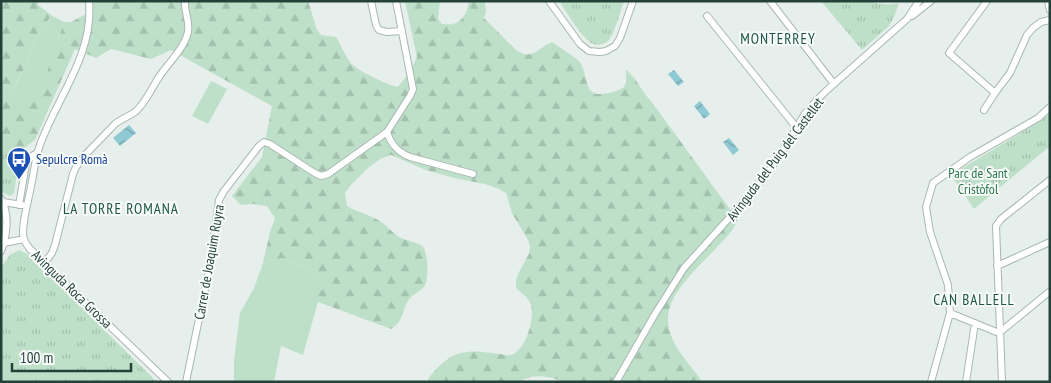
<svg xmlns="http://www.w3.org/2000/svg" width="1051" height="383" font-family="'PT Sans Narrow',sans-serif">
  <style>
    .grass { fill: url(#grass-tufts) }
    .forest { fill: url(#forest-firs) }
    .garden { fill: #bfe0c8 }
    .water { fill: url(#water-waves) }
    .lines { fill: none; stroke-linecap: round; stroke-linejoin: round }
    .street-casing { stroke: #a8b8b2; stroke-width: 8 }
    .street { stroke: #fff; stroke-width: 6 }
    .labels { text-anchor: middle; stroke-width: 4; stroke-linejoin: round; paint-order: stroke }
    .transit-label { font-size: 14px; fill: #164399; stroke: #f7fbf9; text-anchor: start }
    .street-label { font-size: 14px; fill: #24423a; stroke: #f7fbf9 }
    .park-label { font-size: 14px; fill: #2d7a4b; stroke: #f7fbf9 }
    .neighbourhood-label { font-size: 15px; letter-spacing: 1px; fill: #1f5548; stroke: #f7fbf9 }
  </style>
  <defs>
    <pattern id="grass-tufts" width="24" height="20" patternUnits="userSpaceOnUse" patternTransform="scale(1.25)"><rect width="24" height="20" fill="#bfe0c8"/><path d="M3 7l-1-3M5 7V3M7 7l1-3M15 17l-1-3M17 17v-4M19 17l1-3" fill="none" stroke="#a4c1ad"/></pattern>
    <pattern id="forest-firs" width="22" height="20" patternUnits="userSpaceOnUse" patternTransform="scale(1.25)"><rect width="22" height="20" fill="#bfe0c8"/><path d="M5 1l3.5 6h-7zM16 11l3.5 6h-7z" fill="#a4c1ad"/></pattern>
    <pattern id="water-waves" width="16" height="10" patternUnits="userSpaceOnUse" patternTransform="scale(1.25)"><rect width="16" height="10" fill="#8ec9d4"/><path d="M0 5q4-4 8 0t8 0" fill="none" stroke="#74a5ad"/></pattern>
  </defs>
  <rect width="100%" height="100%" fill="#e6efeb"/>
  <path class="grass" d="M559 1H624C621 10 614 36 608 41 604 44 598 46 593 44 584 41 565 10 559 1Z
    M821 1H870C878 5 891 5 899 3L894 17 889 26 862 50Z
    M1050 113V146L974 209 951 175 1042 120Z
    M1 148 17 153 19 160 14 193 10 196 4 193 1 189Z
    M19 250 27 254 157 382H1V267L10 255Z"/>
  <path class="forest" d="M1 1H38V5L51 15 48 21 35 40 24 69 16 84 11 97 19 109 33 96 50 62 64 22H71L86 14 87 1H181L191 2 197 1H308L317 30 321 35 336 37C341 45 344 54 350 62 355 70 388 85 398 87L410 71 417 57 405 1H440L438 19 442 24C446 24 452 25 456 23 464 20 468 9 469 1H485L486 12 484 18 516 50C532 61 537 49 552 42 556 45 578 59 580 62 588 73 583 96 602 94 610 93 616 92 624 87L626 82V70C637 78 641 91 651 101L729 208 733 213 740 214C737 221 734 229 729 234 718 247 706 258 695 270 677 290 660 310 672 338 679 355 693 367 702 382H565C550 377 534 372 520 382H429L428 379C447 354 461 348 492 353 497 353 505 356 511 355 526 351 535 318 531 305 529 297 521 293 516 288V280L518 274 529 254 530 247 528 240 512 213 506 193 499 189 485 184 454 178 426 170 391 155 380 159 368 168 350 186 345 193 347 206C357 212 368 214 378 220 386 224 391 232 399 237 406 241 419 242 423 247 428 254 429 278 425 285 422 291 415 293 411 297 401 308 405 321 391 329L318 302V281L308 269 282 258 263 263 270 232 275 218 267 206 253 204 241 205 232 196 262 157 272 106 171 50 151 59 111 49 96 58 75 49 35 140 17 153 1 148Z"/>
  <path class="garden" d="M51 15 64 22 43 84 31 99 19 109 13 111 10 104 11 97 13 91 24 69 35 40 48 21Z
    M211 81 227 89 208 124 192 116Z
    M282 258 308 269 318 281V302L303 355 281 346 274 382H234V360L240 313 254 288 263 263Z
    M8 361 12 382H1V363Z"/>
  <path class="water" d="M674 70 684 82 678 86 668 74Z
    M700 101 710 114 704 119 694 106Z
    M129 125 136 133 120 146 113 138Z
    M729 138 739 150 733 155 723 142Z"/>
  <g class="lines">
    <g class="street-casing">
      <path id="street" d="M89 1C94 55 57 97 40 145 35 158 34 173 31 186 29 199 20 228 24 239 25 243 28 246 30 249L168 382
        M371 1 376 25 379 30 387 32 402 31
        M549 1 580 44 589 51 600 52 606 51 615 46 620 38 633 1
        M770 1 834 84
        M987 1 949 53 995 93
        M1048 1 1050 10
        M707 16 796 127
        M912 16 931 1
        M984 110 995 93 1010 73 1027 35 1033 28 1041 22 1050 20
        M387 132C391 145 398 152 410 157L473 174
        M1 199C9 213 7 229 4 243
        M3 202 22 205
        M19 205 26 164 32 156 37 153
        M1 251 4 243 24 239
        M45 262 52 253 55 245 73 174 76 167 85 155 116 123C122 119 129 116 135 112 144 105 153 86 159 77 169 62 184 49 188 32 190 21 184 12 185 1
        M997 266 1050 242
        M950 313 999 333 1049 292
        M186 382 210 265 219 200 224 191 259 146 264 142 270 144 313 172 321 176 328 174 387 132 410 96 413 89 396 1
        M616 382 655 314 684 268 749 196 777 160 804 115 816 101 827 90 907 19 919 1
        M931 382 950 313 948 285 930 232 926 207 933 183 970 157 1038 118 1050 107
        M966 382 975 323
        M1002 382 996 226 1001 219 1050 180"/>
    </g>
    <use href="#street" class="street"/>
  </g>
  <defs>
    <g id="bus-pin" transform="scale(1.25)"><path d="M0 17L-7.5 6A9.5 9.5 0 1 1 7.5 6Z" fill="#1a4fb4" stroke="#f7fbf9"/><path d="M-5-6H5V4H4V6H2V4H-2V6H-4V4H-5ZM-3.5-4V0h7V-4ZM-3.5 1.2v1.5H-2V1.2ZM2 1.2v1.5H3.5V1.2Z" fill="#fff"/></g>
  </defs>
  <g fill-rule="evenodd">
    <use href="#bus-pin" x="19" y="159"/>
  </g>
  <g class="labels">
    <g class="transit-label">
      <text x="36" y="164">Sepulcre Romà</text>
    </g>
    <g class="street-label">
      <text transform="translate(775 159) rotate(-53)" y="5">Avinguda del Puig del Castellet</text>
      <text transform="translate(209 262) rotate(-80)" y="5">Carrer de Joaquim Ruyra</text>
      <text transform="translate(72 289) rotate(44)" y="5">Avinguda Roca Grossa</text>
    </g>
    <g class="park-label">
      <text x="978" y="178">Parc de Sant<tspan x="978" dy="16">Cristòfol</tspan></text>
    </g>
    <g class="neighbourhood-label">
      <text x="778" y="44">MONTERREY</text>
      <text x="121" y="214">LA TORRE ROMANA</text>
      <text x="974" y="305">CAN BALLELL</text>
    </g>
  </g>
  <rect width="1051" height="383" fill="none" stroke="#24423a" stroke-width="5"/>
  <path d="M12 363v8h119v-8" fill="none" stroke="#24423a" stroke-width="2.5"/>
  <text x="20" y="363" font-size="15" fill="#24423a" stroke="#f7fbf9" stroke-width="4" paint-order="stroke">100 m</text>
</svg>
